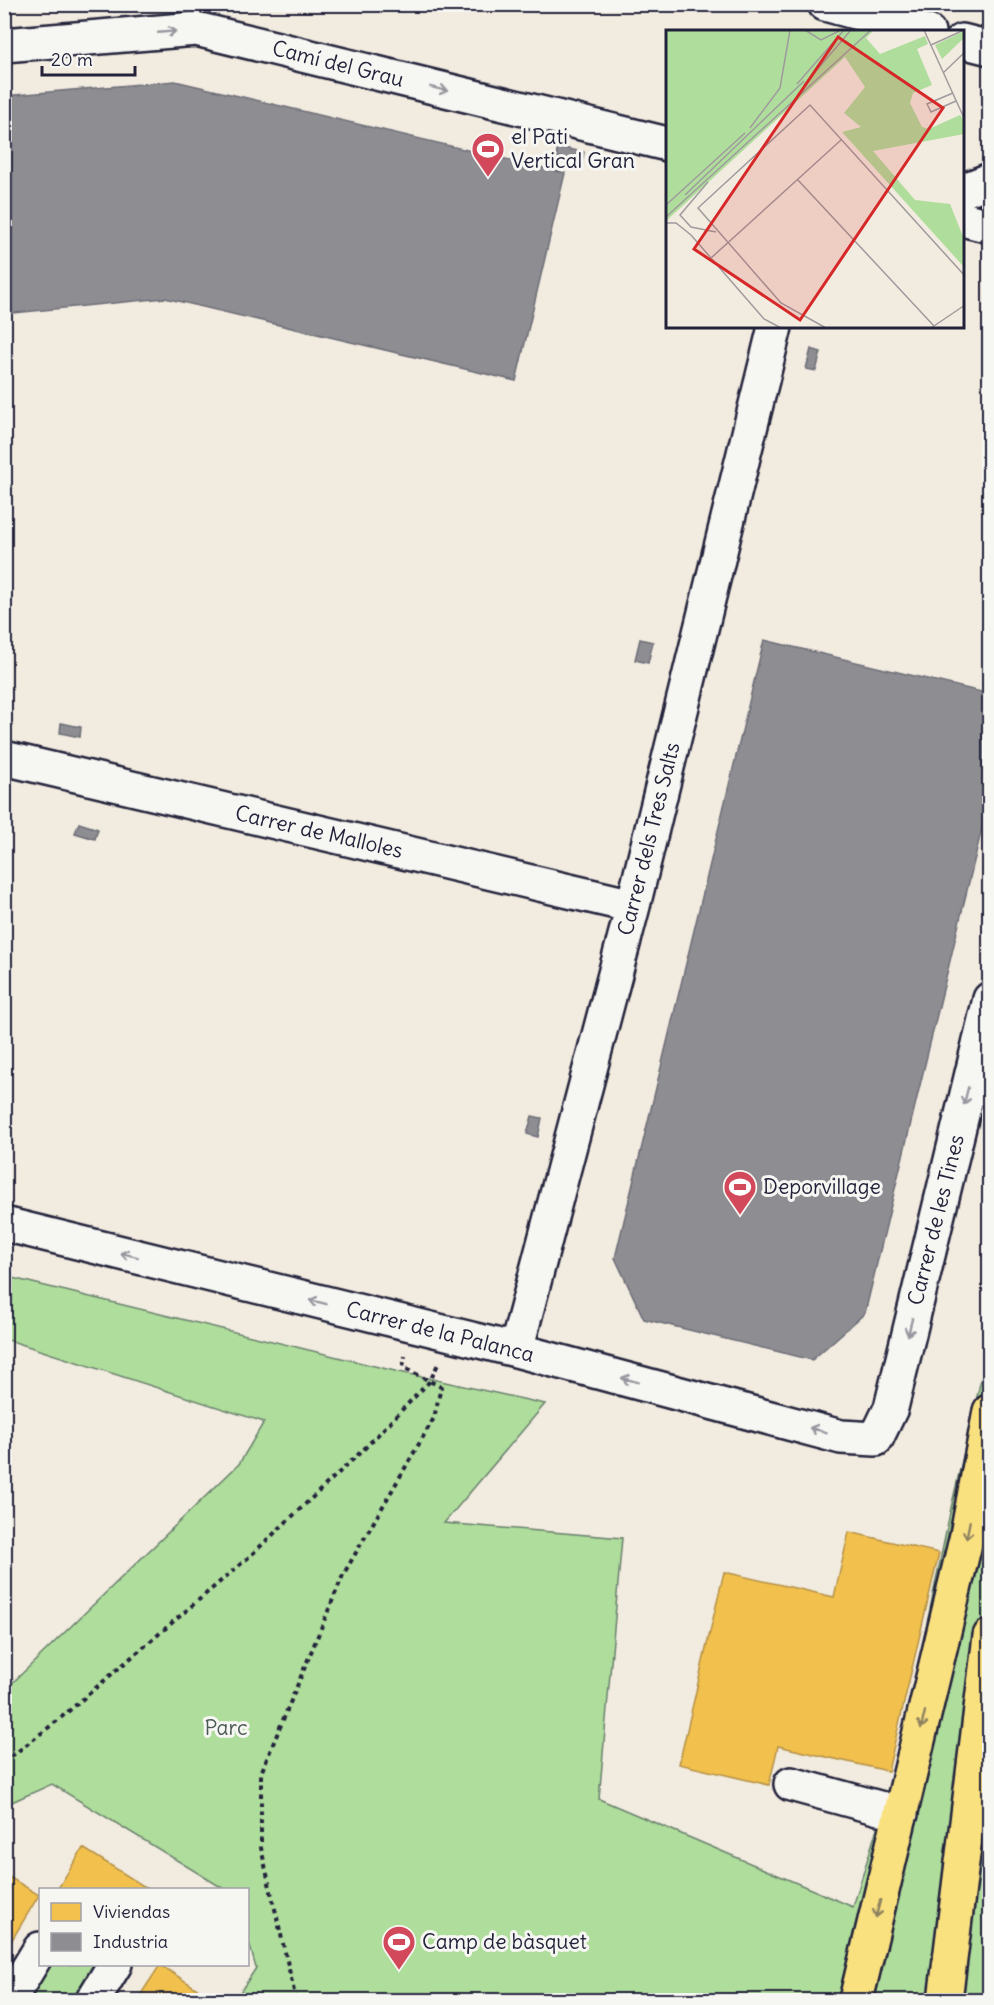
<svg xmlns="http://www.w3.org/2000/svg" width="994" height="2005" font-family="Delius,sans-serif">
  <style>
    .green { fill: #afdd9c; stroke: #68806c; stroke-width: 1.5 }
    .homes { fill: #f2c14e; stroke: #b49148; stroke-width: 1.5 }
    .industry { fill: #8d8d92; stroke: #6d6d78; stroke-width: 1.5 }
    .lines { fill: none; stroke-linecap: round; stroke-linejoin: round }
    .minor-casing { stroke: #22223b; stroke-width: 38 }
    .major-casing { stroke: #22223b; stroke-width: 38 }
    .path { stroke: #22223b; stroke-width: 4; stroke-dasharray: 4.5 4.5; stroke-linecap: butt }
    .minor { stroke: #f6f6f2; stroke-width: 33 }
    .major { stroke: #fae180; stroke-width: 33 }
    .oneway { stroke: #9797a0 }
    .oneway2 { stroke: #8e825e }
    .labels { text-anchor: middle; stroke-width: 6; stroke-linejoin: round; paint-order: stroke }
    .street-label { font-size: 21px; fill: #22223b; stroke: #f6f6f2 }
    .poi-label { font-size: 21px; fill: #22223b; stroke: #f6f6f2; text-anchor: start }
    .park-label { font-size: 21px; fill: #4c5a58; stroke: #f6f6f2 }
    .inset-road { fill: none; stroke: #9f9b9d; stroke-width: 1.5 }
    .view { fill: #d62828; fill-opacity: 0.15; stroke: #d62828; stroke-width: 3 }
    .inset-edge { fill: none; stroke: #22223b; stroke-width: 3 }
  </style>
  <rect width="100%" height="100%" fill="#f2ebdf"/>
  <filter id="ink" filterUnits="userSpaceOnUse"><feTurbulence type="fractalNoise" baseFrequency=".0167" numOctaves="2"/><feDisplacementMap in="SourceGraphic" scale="12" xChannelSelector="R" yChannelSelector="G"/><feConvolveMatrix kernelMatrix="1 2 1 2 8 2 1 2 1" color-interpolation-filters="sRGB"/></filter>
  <g filter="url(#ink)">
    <path class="green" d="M4 1276 395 1371 545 1404 444 1523 622 1538 599 1799 853 1907 901 1749 951 1508 989 1345V2000H235L256 1968 248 1939V1890L224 1889 52 1784 5 1805V1690L239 1464 264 1422 5 1339Z
      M94 1964 96 1966 81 2000H25L47 1965Z"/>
    <path class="homes" d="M849 1532 939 1553 888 1771 778 1746 769 1785 679 1764 724 1572 834 1597Z
      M83 1848 150 1890H57Z
      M4 1874 39 1895 4 1953Z
      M160 1965 199 1990 192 2000H137Z"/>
    <path class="industry" d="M175 81 565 173 516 381 165 298 4 314V96Z
      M558 147 584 152 582 162 556 157Z
      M811 349 821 352 816 371 806 369Z
      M640 639 653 642 648 663 635 660Z
      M764 640 990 694V795L865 1313 812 1360 644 1319 615 1258Z
      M61 723 81 727 80 737 60 733Z
      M79 823 98 829 95 839 75 833Z
      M532 1116 542 1118 538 1137 527 1134Z"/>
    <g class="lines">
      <g class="minor-casing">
        <path id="minor" d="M825 4 928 32
          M962 41 990 48
          M4 45 196 29 667 144
          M962 191 990 180
          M962 219 990 226
          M4 758 633 906
          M4 1224 516 1350 841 1437 876 1439 891 1408 990 999
          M516 1350 633 906 775 327
          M791 1784 901 1814
          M9 2000 40 1949
          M93 2000 115 1964"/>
      </g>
      <g class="major-casing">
        <path id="major" d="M856 2000 967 1535 990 1411
          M945 2000 990 1636"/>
      </g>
      <path class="path" d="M4 1762 57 1721 249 1557 364 1449 430 1381 439 1362
        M296 2000 261 1848V1773L343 1575 434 1418 441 1387 403 1367 405 1356"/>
      <use href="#minor" class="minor"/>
      <use href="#major" class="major"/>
    </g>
    <defs><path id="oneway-shaft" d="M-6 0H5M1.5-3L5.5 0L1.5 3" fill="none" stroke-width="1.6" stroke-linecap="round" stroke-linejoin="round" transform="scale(1.5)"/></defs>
    <g class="oneway">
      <use href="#oneway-shaft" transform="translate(167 32) rotate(-5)"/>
      <use href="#oneway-shaft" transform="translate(439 89) rotate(14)"/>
      <use href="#oneway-shaft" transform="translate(966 1096) rotate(104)"/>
      <use href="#oneway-shaft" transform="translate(129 1255) rotate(-166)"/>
      <use href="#oneway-shaft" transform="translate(318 1302) rotate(-166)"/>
      <use href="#oneway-shaft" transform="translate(910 1327) rotate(104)"/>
      <use href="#oneway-shaft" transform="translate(630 1380) rotate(-165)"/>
      <use href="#oneway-shaft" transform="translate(818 1430) rotate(-165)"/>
    </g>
    <g class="oneway2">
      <use href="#oneway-shaft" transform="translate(968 1530) rotate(101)"/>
      <use href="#oneway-shaft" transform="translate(923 1720) rotate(103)"/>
      <use href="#oneway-shaft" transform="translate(878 1909) rotate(104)"/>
    </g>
  </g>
  <defs>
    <g id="stadium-pin" transform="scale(1.725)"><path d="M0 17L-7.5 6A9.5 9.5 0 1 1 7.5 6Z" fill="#d1495b" stroke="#f6f6f2"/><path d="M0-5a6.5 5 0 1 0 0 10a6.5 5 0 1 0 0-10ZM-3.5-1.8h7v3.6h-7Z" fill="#fff"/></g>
  </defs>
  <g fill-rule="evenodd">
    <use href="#stadium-pin" x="488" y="149"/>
    <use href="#stadium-pin" x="740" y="1187"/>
    <use href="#stadium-pin" x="399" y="1942"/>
  </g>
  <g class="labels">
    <g class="street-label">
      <text transform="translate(338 64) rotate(14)" y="7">Camí del Grau</text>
      <text transform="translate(319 832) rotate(13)" y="7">Carrer de Malloles</text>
      <text transform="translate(649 839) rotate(-76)" y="7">Carrer dels Tres Salts</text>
      <text transform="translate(936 1220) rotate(-76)" y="7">Carrer de les Tines</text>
      <text transform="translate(440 1332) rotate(14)" y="7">Carrer de la Palanca</text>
    </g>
    <g class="poi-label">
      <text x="511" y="144">el Pati<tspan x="511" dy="24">Vertical Gran</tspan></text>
      <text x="763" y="1194">Deporvillage</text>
      <text x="422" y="1949">Camp de bàsquet</text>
    </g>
    <g class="park-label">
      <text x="226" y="1735">Parc</text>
    </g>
  </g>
  <g transform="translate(666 30)">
    <rect width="298" height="298" fill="#f2ebdf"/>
    <path d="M0 0H208L200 8 214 24 259 6 262 14 251 19 266 55 247 63 244 73 256 97 263 99 294 85 298 90V104L207 121 249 170 284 174 298 209V237L176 102 195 97 178 83 199 57 179 27 0 191ZM298 1V8L276 29 269 15Z" fill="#afdd9c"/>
    <path class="inset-road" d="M139 0 155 10 173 1M258 0 298 88M265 15 298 0M277 43 299 22M131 54 178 0M138 55 185 0M287 63 261 74 265 82 290 71M84 98 114 58 124 0M131 149 268 296M42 152 14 185 25 197 50 202M19 165 138 51M0 175 79 103M0 187 205 0M0 193H10L25 205 98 289 115 298M45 228 175 110M160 298 115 273 32 178 144 75 299 246M265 298 299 275"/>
    <path class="view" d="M172 7 277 78 134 290 28 219Z"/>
    <rect width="298" height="298" class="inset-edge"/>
  </g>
  <rect width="994" height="2005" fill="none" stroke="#f6f6f2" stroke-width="24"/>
  <rect x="12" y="12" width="970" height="1981" fill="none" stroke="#22223b" stroke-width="2" filter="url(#ink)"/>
  <rect x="39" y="1888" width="210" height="78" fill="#f6f6f2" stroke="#a1a1a9" stroke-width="1.5"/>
  <rect x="51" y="1903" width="30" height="18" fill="#f2c14e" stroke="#a1a1a9" stroke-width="1.5"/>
  <text x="93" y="1918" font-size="18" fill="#22223b">Viviendas</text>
  <rect x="51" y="1933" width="30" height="18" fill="#8d8d92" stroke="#a1a1a9" stroke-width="1.5"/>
  <text x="93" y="1948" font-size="18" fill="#22223b">Industria</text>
  <path d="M42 66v9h93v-9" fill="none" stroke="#22223b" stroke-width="3"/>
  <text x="51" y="66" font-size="18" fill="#22223b" stroke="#f6f6f2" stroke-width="4.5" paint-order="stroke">20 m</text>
</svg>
